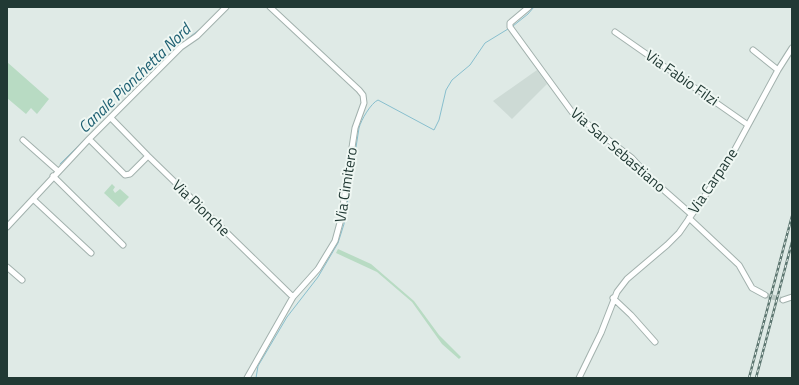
<svg xmlns="http://www.w3.org/2000/svg" width="799" height="385" font-family="'Titillium Web',sans-serif">
  <style>
    .built { fill: #cddad5 }
    .green { fill: #b8dbc3 }
    .lines { fill: none; stroke-linecap: round; stroke-linejoin: round }
    .stream { stroke: #88bfce; stroke-width: 1 }
    .minor-tunnel { stroke: #b9c7c2; stroke-width: 5; stroke-dasharray: 5 2.5; stroke-linecap: butt }
    .minor-casing { stroke: #a2b1ad; stroke-width: 7 }
    .minor { stroke: #fff; stroke-width: 5 }
    .rail-casing { stroke: #5b756f; stroke-width: 2.5 }
    .rail { stroke: #eff7f3; stroke-width: 1; stroke-dasharray: 3; stroke-linecap: butt }
    .labels { text-anchor: middle; stroke-width: 4; stroke-linejoin: round; paint-order: stroke }
    .street-label { font-size: 15px; fill: #213934; stroke: #eff7f3 }
    .water-label { font-size: 16px; font-style: italic; fill: #1e6072; stroke: #eff7f3 }
  </style>
  <rect width="100%" height="100%" fill="#dfeae6"/>
  <path class="built" d="M537 70 547 84 512 119 493 101Z"/>
  <path class="green" d="M7 62 49 99 37 114 31 108 26 114 7 98Z
    M112 184 115 187 113 190 115 193 120 189 129 197 119 207 104 193Z
    M338 249 371 264 414 301 439 335 461 357 459 359 442 344 412 302 377 272 336 253Z"/>
  <g class="lines">
    <path class="stream" d="M220 10 222 7
      M513 26 528 14 534 7
      M60 164 178 46 199 30
      M256 378 258 366 287 317 318 277 338 243 344 224 359 128C361 120 371 103 378 100L434 130 439 120 446 90 452 80 470 65 485 43 508 29"/>
    <path class="minor-tunnel" d="M765 295 783 300"/>
    <g class="minor-casing">
      <path id="minor" d="M529 7 510 23V27L572 112 632 158 649 177 691 214
        M615 32 748 125
        M753 50 778 70
        M111 118 148 156 293 297
        M89 139 125 175 130 174 148 156
        M23 140 58 171
        M53 176 123 245
        M33 199 91 253
        M689 218 739 265 752 288 765 295
        M7 227 89 139 181 47 197 36 226 7
        M7 267 22 280
        M613 298 631 315 655 342
        M783 300 792 297
        M247 378 293 297 318 269 335 241 341 219 355 128 364 103 363 95 359 90 270 7
        M579 378 601 333 617 292 627 279 667 245 679 233 727 164 778 70 792 48"/>
    </g>
    <use href="#minor" class="minor"/>
    <g class="rail-casing">
      <path id="rail" d="M749 378 792 216
        M756 378 792 242"/>
    </g>
    <use href="#rail" class="rail"/>
  </g>
  <g class="labels">
    <g class="street-label">
      <text transform="translate(682 78) rotate(35)" y="5">Via Fabio Filzi</text>
      <text transform="translate(618 150) rotate(41)" y="5">Via San Sebastiano</text>
      <text transform="translate(713 181) rotate(-56)" y="5">Via Carpane</text>
      <text transform="translate(346 185) rotate(-81)" y="5">Via Cimitero</text>
      <text transform="translate(201 208) rotate(44)" y="5">Via Pionche</text>
    </g>
    <g class="water-label">
      <text transform="translate(134 78) rotate(-44)" y="6">Canale Pionchetta Nord</text>
    </g>
  </g>
  <rect width="799" height="385" fill="none" stroke="#213934" stroke-width="16"/>
</svg>
